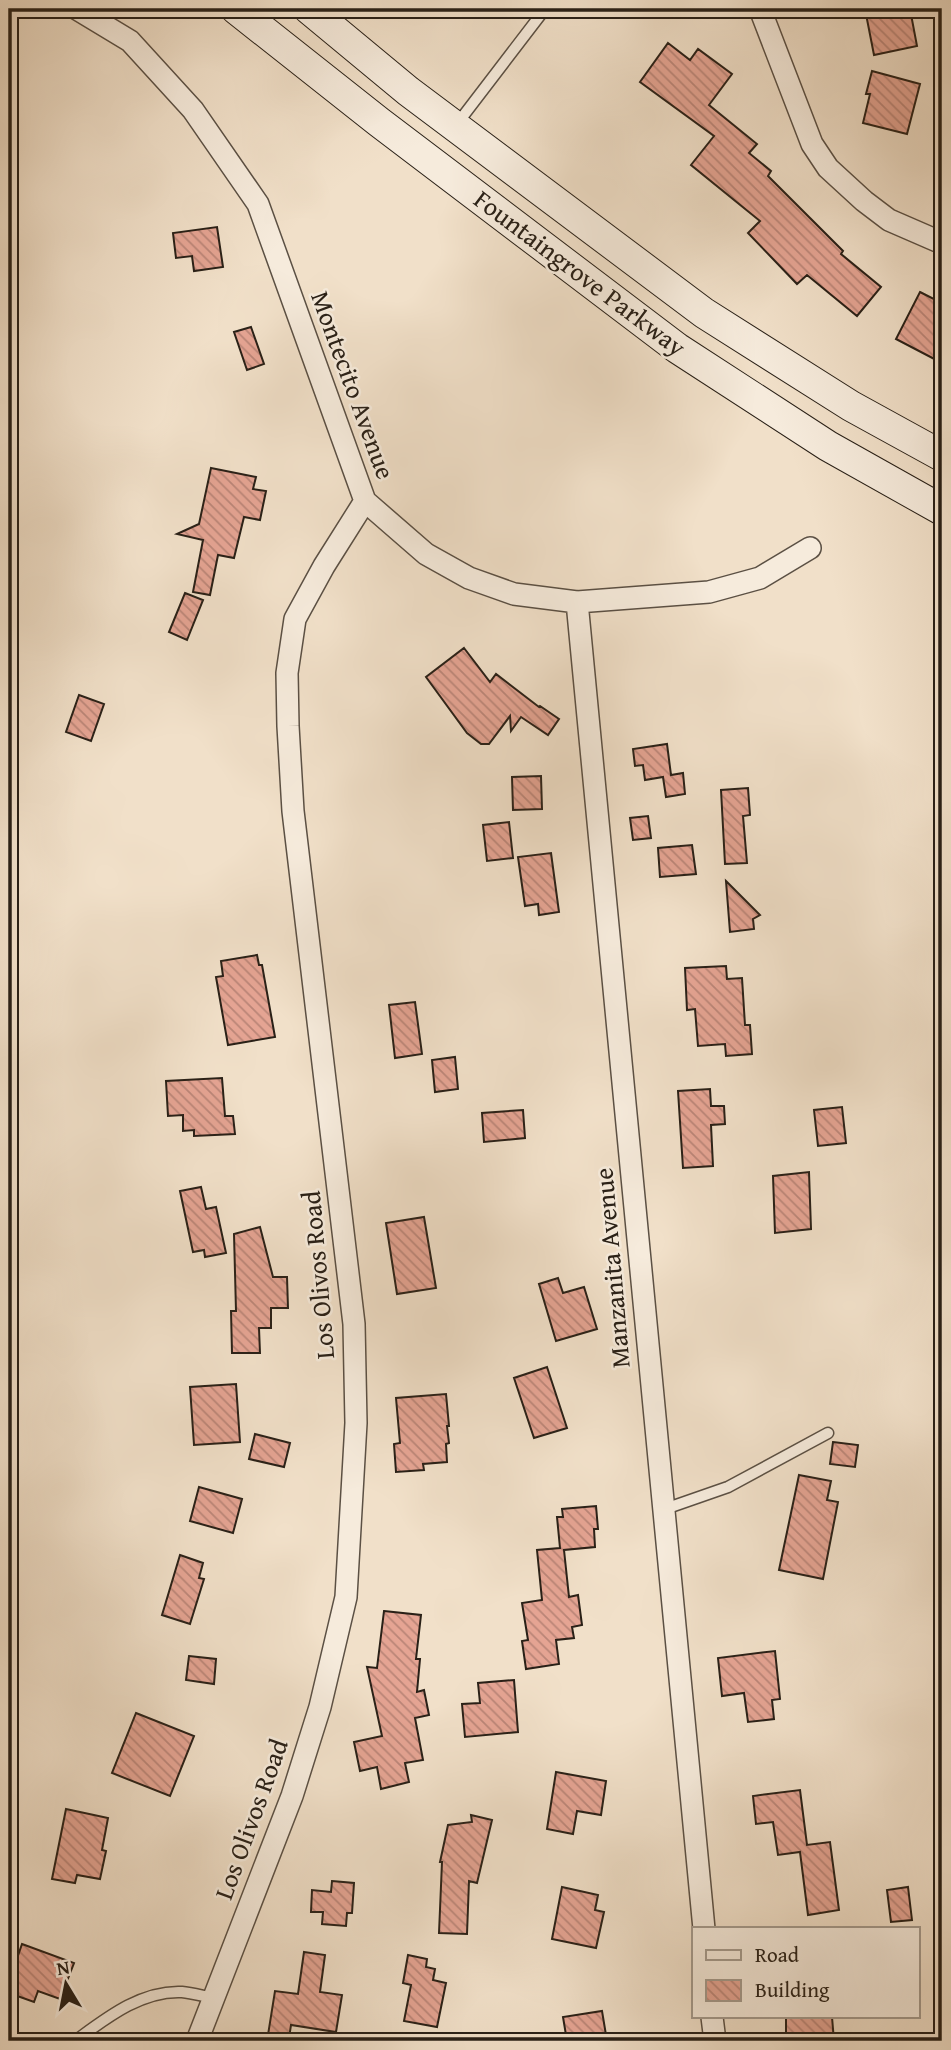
<svg xmlns="http://www.w3.org/2000/svg" width="951" height="2050" font-family="'Gentium Book Plus',serif">
  <style>
    .building { fill: url(#building-back-hatch); stroke: #292017; stroke-width: 2 }
    .lines { fill: none; stroke-linecap: round; stroke-linejoin: round }
    .lane-casing { stroke: #5b5044; stroke-width: 13 }
    .street-casing { stroke: #5b5044; stroke-width: 24 }
    .secondary-casing { stroke: #292017; stroke-width: 32 }
    .lane { stroke: #f6ebdc; stroke-width: 10 }
    .street { stroke: #f6ebdc; stroke-width: 21 }
    .secondary { stroke: #f6ebdc; stroke-width: 30 }
    .labels { text-anchor: middle; stroke-width: 5; stroke-linejoin: round; paint-order: stroke }
    .street-label { font-size: 26px; fill: #292017; stroke: #f6ebdc }
  </style>
  <defs>
    <pattern id="building-back-hatch" width="6" height="6" patternUnits="userSpaceOnUse" patternTransform="scale(1.75)"><rect width="6" height="6" fill="#e5a493"/><path d="M-1 5l2 2M0 0l6 6M5-1l2 2" fill="none" stroke="#ba8577"/></pattern>
  </defs>
  <rect width="100%" height="100%" fill="#f1e0c9"/>
  <filter id="stains"><feTurbulence type="fractalNoise" baseFrequency=".00286" numOctaves="4"/><feColorMatrix values="0 0 0 0 .2 0 0 0 0 .09 0 0 0 0 .02 0 0 0 .5 -.17"/></filter>
  <radialGradient id="worn" r=".72"><stop offset=".6" stop-color="#630" stop-opacity="0"/><stop offset="1" stop-color="#630" stop-opacity=".3"/></radialGradient>
  <path class="building" d="M865 9H910L917 46 874 55Z
    M668 43 690 60 698 49 732 74 709 105 757 144 749 153 771 171 768 176 843 251 841 254 881 287 857 316 807 275 797 284 748 233 760 221 691 165 714 136 640 82Z
    M872 71 920 84 907 134 863 123 870 94H866Z
    M217 227 223 267 194 271 192 256 176 258 173 233Z
    M920 292 942 303V363L896 339Z
    M251 327 264 364 247 370 234 332Z
    M211 468 256 477 253 489 266 491 260 520 244 517 234 558 218 555 210 595 193 592 203 540 177 534 199 524Z
    M185 593 203 600 187 640 169 632Z
    M464 648 490 682 496 674 539 707 540 706 559 719 548 735 521 717 511 731 510 716 489 744H481L467 733 426 677Z
    M79 695 104 704 91 741 66 732Z
    M667 744 671 775 683 773 685 794 666 797 663 777 645 780 643 765 635 766 633 749Z
    M541 776 542 809 513 810 512 777Z
    M748 788 750 815 743 816 747 863 725 864 721 790Z
    M648 816 651 838 633 840 630 818Z
    M509 822 513 858 487 861 483 825Z
    M692 845 696 874 660 877 658 848Z
    M551 853 559 912 539 915 538 904 525 906 518 857Z
    M726 881 760 915 753 919 754 929 730 932Z
    M257 955 259 965H262L275 1037 228 1045 216 977 223 976 221 961Z
    M726 966 727 979 742 978 745 1025H750L752 1054 726 1056 725 1044 698 1046 695 1009 687 1010 685 968Z
    M415 1002 422 1054 395 1058 389 1005Z
    M455 1057 458 1089 435 1092 432 1060Z
    M222 1078 225 1116H233L235 1134 194 1136V1130L183 1131V1115L168 1116 166 1081Z
    M710 1089 711 1106H724L725 1124 711 1125 713 1166 683 1168 678 1091Z
    M842 1107 846 1143 818 1146 814 1110Z
    M523 1110 525 1138 484 1142 482 1113Z
    M809 1172 811 1229 775 1233 773 1176Z
    M201 1187 206 1209 216 1207 226 1253 205 1257 204 1250 193 1252 180 1191Z
    M424 1217 436 1288 397 1294 386 1223Z
    M260 1227 273 1277H287L288 1308H271V1328H259L260 1353H232L231 1311H236L234 1234Z
    M558 1278 563 1293 584 1287 597 1329 556 1341 539 1284Z
    M547 1367 567 1428 534 1438 514 1378Z
    M236 1384 240 1442 194 1445 190 1387Z
    M446 1394 449 1426H447L449 1443 446 1444 447 1462 423 1464 424 1470 396 1472 394 1444 400 1443 396 1398Z
    M255 1434 290 1443 284 1467 249 1459Z
    M833 1442 858 1445 855 1467 830 1464Z
    M799 1475 831 1481 827 1500 838 1502 823 1579 779 1570Z
    M199 1487 242 1499 233 1533 190 1521Z
    M596 1506 598 1529H594L595 1547 564 1550 569 1597 578 1595 582 1625 572 1627 574 1638 556 1640 559 1664 526 1669 522 1641 528 1640 522 1603 542 1600 537 1550 560 1548 557 1517H563L562 1509Z
    M180 1555 203 1563 199 1578 204 1579 190 1624 162 1615Z
    M384 1611 421 1615 416 1659H420L417 1692 424 1690 429 1715 415 1718 423 1760 405 1763 409 1782 381 1789 377 1767 360 1771 354 1742 382 1736 367 1667 377 1668Z
    M775 1651 780 1699 772 1700 774 1719 748 1722 744 1693 722 1696 718 1658Z
    M189 1656 216 1659 214 1684 186 1680Z
    M514 1680 518 1732 465 1737 462 1704 480 1703 478 1683Z
    M136 1713 194 1736 170 1796 112 1773Z
    M556 1772 606 1781 601 1815 577 1811 573 1834 547 1829Z
    M800 1790 807 1845 830 1842 839 1910 808 1915 800 1852 778 1855 773 1822 756 1824 753 1796Z
    M66 1809 108 1818 102 1850 106 1851 100 1879 77 1875 75 1883 52 1879Z
    M471 1815 492 1820 477 1883 469 1881 467 1934 439 1933 442 1862H440L448 1825 472 1822Z
    M332 1881 354 1883 352 1913H347L346 1926 322 1924 323 1912H311L312 1890 331 1892Z
    M562 1887 598 1895 595 1910 604 1912 596 1948 552 1939Z
    M908 1887 912 1920 891 1922 887 1890Z
    M22 1944 74 1963 60 1999 38 1991 34 2002 9 1993V1982Z
    M304 1952 325 1955 320 1992 342 1995 336 2032 291 2025 289 2038 268 2035 275 1991 298 1994Z
    M408 1955 427 1959 426 1967 435 1969 433 1980 446 1983 437 2027 404 2021 411 1985 403 1983Z
    M602 2011 607 2041H567L563 2017Z
    M786 2017H832L834 2041H786Z"/>
  <g class="lines">
    <g class="lane-casing">
      <path id="lane" d="M457 124 545 9
        M662 1510 728 1487 828 1433
        M75 2041C105 2019 141 1990 182 1992 192 1993 203 1996 214 1998"/>
    </g>
    <g class="street-casing">
      <path id="street" d="M77 9 130 41 193 110 258 204 365 501 426 554 469 578 514 594 577 602 709 592 760 578 810 548
        M760 9 812 144 828 168 864 201 889 220 942 243
        M577 602 704 1929
        M712 2017 715 2041
        M197 2041 292 1796 320 1707 346 1597 356 1423 354 1324 293 811 288 726 287 673 295 619 324 566 365 501"/>
    </g>
    <g class="secondary-casing">
      <path id="secondary" d="M236 9 379 122 677 348 828 446 942 510
        M309 9 408 91 704 313 851 406 942 456"/>
    </g>
    <use href="#lane" class="lane"/>
    <use href="#street" class="street"/>
    <use href="#secondary" class="secondary"/>
  </g>
  <g class="labels">
    <g class="street-label">
      <text transform="translate(580 273) rotate(37)" y="9">Fountaingrove Parkway</text>
      <text transform="translate(353 385) rotate(70)" y="9">Montecito Avenue</text>
      <text transform="translate(612 1268) rotate(-95)" y="9">Manzanita Avenue</text>
      <text transform="translate(318 1275) rotate(-95)" y="9">Los Olivos Road</text>
      <text transform="translate(251 1819) rotate(-70)" y="9">Los Olivos Road</text>
    </g>
  </g>
  <rect width="951" height="2050" fill="none" stroke="#f1e0c9" stroke-width="35"/>
  <rect x="10" y="10" width="930" height="2029" fill="none" stroke="#292017" stroke-width="3.5"/>
  <rect x="18" y="18" width="916" height="2015" fill="none" stroke="#292017" stroke-width="2"/>
  <rect x="692" y="1927" width="228" height="91" fill="#f6ebdc" stroke="#a49a8d" stroke-width="2"/>
  <rect x="706" y="1950" width="35" height="10" fill="#f6ebdc" stroke="#a49a8d" stroke-width="2"/>
  <text x="755" y="1962" font-size="21" fill="#292017">Road</text>
  <rect x="706" y="1980" width="35" height="21" fill="url(#building-back-hatch)" stroke="#a49a8d" stroke-width="2"/>
  <text x="755" y="1997" font-size="21" fill="#292017">Building</text>
  <g transform="translate(66 1984) rotate(350)" stroke="#f6ebdc" stroke-width="5" paint-order="stroke">
  <path d="M0-5L12 26L0 18L-12 26Z" fill="#292017"/>
  <text y="-10" font-size="19" font-weight="bold" text-anchor="middle" fill="#292017">N</text>
  </g>
  <rect width="100%" height="100%" filter="url(#stains)"/>
  <rect width="100%" height="100%" fill="url(#worn)"/>
</svg>
